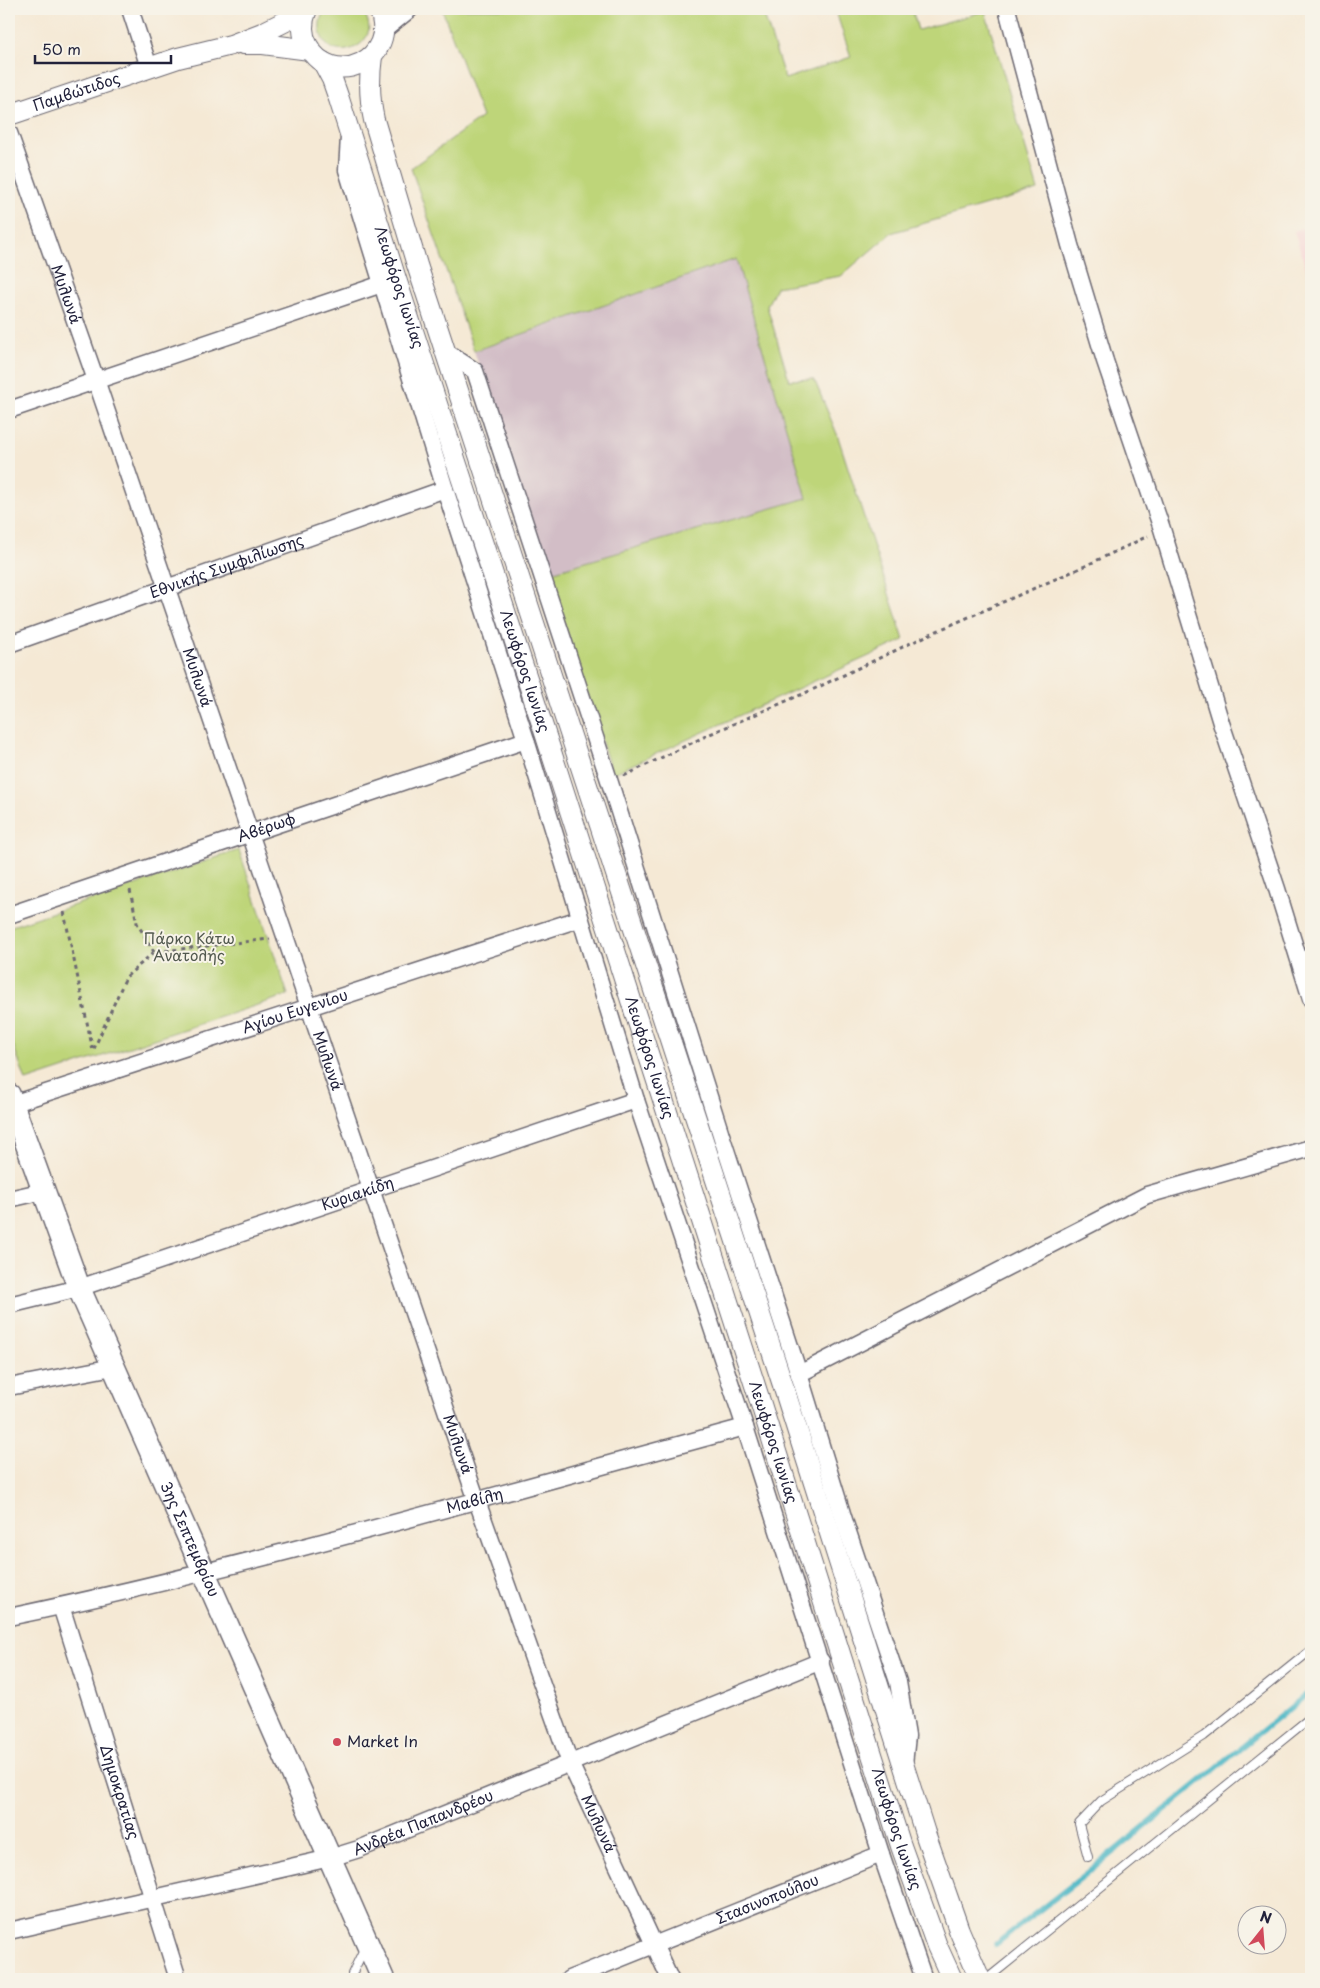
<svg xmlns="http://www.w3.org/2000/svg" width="1320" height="1988" font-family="'Playpen Sans',sans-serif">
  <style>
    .built { fill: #f7cfd1 }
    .industrial { fill: #d2bdc6 }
    .green { fill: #bed579; stroke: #707c5a }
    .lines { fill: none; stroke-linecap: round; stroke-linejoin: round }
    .stream { stroke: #49b6c5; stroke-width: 5.5 }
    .service-casing { stroke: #6c6871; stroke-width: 10 }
    .minor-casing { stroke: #6c6871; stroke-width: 19 }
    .tertiary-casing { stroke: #6c6871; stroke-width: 22 }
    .secondary-casing { stroke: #6c6871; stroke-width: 25 }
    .path { stroke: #6c6871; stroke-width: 3; stroke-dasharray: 4 4; stroke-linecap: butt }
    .service { stroke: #fff; stroke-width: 8 }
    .minor { stroke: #fff; stroke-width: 16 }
    .tertiary { stroke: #fff; stroke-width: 20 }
    .secondary { stroke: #fff; stroke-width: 22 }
    .poi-dot { fill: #d1495b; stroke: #f7f3e8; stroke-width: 2 }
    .labels { text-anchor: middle; stroke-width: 4; stroke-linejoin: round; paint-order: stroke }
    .street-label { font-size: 15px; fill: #22223b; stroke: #f7f3e8 }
    .park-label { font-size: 15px; fill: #51584e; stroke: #f7f3e8 }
    .poi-label { font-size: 15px; fill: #22223b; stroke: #f7f3e8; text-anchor: start }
  </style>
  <rect width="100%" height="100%" fill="#f7f3e8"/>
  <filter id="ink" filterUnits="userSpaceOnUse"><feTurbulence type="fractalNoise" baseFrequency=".02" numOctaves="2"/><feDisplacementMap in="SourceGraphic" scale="10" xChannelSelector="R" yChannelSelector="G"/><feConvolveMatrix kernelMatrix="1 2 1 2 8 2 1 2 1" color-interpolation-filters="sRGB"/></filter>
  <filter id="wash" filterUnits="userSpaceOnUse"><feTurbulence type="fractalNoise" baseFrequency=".0096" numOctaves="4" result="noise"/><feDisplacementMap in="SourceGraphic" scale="20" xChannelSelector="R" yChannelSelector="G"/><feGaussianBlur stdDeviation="1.12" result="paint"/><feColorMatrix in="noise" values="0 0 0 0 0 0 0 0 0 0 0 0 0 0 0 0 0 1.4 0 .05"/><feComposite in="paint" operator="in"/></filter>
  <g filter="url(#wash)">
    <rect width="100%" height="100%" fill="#f5e9d5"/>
    <path class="built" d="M1311 225V284L1294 231Z"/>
    <path class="industrial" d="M737 259 807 498 548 573 474 351Z"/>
    <path class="green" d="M327 9H361C391 45 325 70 320 30 319 22 321 14 327 9Z
      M442 9H762L785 79 851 57 835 9H912L918 30 985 11 1038 190 891 233 841 276 776 287 767 306 789 380 814 379 837 434 904 640 612 774 548 573 807 498 736 259 474 351 411 168 482 117Z
      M239 850 288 995 26 1081 9 1033V927Z"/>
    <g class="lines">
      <path class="stream" d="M996 1944 1086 1874 1311 1691"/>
    </g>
  </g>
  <g filter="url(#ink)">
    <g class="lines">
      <g class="service-casing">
        <path id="service" d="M1088 1857 1079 1824 1101 1801 1204 1736 1311 1650
          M354 1979 352 1974 364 1949
          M987 1979 1311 1717"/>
      </g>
      <g class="minor-casing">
        <g id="minor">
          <path d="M130 9 149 67"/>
          <path d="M1007 9 1070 245 1105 361 1162 529 1221 723 1277 889 1311 999"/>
          <path d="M384 30 410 9"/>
          <path id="s1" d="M9 133 96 380 477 1501 570 1763 670 1979"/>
          <path d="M349 137 347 170 445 489 526 740 636 1100 745 1427 881 1854 924 1979"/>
          <path d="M446 352 475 371 610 783 724 1144 799 1374 845 1523 898 1682 907 1736 904 1764"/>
          <path d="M9 410 382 284"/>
          <path id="s2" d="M9 644 445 489"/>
          <path id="s3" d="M9 915 526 740"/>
          <path id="s4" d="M9 1105 579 919"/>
          <path d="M9 1199 44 1191"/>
          <path id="s5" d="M9 1305 79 1288 636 1100"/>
          <path d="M799 1374 1147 1195 1311 1148"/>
          <path d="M9 1387 113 1367"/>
          <path id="s6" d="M61 1606 178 1979"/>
          <path id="s7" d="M9 1617C257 1565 500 1493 745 1427"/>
          <path id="s8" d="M9 1931 330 1858 359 1849 821 1661"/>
          <path id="s9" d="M569 1979 881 1854"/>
        </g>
      </g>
      <g class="tertiary-casing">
        <g id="tertiary">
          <path d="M307 9C302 21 301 34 308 46 332 91 401 59 379 9"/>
          <path d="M243 44H263L310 50"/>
          <path d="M372 56C369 78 369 98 374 120L417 265 782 1382 925 1833 959 1930 980 1979"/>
          <path id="s10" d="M323 62 332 79 339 99 396 279 545 733 759 1398 901 1846 937 1946 952 1979"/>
          <path id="s11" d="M9 115 178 58 231 45 262 33 306 11"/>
        </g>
      </g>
      <g class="secondary-casing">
        <g id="secondary">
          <path id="s12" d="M9 1095 79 1288 383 1979"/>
        </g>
      </g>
      <path class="path" d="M624 776 710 734 812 690 928 635 1085 566 1148 536
        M130 890 137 923 154 952
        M64 912 93 1051 126 977 154 952 270 939"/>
      <use href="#service" class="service"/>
      <use href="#minor" class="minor"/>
      <use href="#tertiary" class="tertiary"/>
      <use href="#secondary" class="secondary"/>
    </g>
  </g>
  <circle class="poi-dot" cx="337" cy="1742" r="5"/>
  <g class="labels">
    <g class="street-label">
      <text dy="5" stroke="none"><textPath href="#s11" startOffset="71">Παμβώτιδος</textPath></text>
      <text dy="5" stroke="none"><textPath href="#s10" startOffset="238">Λεωφόρος Ιωνίας</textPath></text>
      <text dy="5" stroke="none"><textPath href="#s1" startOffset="171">Μυλωνά</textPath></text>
      <text dy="5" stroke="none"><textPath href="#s2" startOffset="231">Εθνικής Συμφιλίωσης</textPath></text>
      <text dy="5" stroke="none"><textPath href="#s10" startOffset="642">Λεωφόρος Ιωνίας</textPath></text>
      <text dy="5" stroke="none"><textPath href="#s1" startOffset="576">Μυλωνά</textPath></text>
      <text dy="5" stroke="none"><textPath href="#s3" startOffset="272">Αβέρωφ</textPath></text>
      <text dy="5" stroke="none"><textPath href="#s4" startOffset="301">Αγίου Ευγενίου</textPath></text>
      <text dy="5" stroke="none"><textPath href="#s10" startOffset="1048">Λεωφόρος Ιωνίας</textPath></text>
      <text dy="5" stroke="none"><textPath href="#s1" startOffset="981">Μυλωνά</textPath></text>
      <text dy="5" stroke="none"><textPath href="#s5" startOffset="366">Κυριακίδη</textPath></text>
      <text dy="5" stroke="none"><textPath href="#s10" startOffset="1452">Λεωφόρος Ιωνίας</textPath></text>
      <text dy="5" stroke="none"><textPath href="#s1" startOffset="1386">Μυλωνά</textPath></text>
      <text dy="5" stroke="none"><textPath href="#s7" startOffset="480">Μαβίλη</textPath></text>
      <text dy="5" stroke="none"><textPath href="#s12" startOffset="480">3ης Σεπτεμβρίου</textPath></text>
      <text dy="5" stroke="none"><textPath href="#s6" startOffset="195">Δημοκρατίας</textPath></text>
      <text dy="5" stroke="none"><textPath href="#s8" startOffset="429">Ανδρέα Παπανδρέου</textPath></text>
      <text dy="5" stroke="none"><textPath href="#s1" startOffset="1791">Μυλωνά</textPath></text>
      <text dy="5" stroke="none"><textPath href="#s10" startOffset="1858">Λεωφόρος Ιωνίας</textPath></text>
      <text dy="5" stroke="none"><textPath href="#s9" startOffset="214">Στασινοπούλου</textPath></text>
    </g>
    <g class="park-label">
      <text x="189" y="944">Πάρκο Κάτω<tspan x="189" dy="17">Ανατολής</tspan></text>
    </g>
    <g class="poi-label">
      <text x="347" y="1747">Market In</text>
    </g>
  </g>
  <rect width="1320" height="1988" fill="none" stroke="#f7f3e8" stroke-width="30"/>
  <g transform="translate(1262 1930) rotate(17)"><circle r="24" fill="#f7f3e8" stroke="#a29fa3"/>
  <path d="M0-4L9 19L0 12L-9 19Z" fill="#d1495b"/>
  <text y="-8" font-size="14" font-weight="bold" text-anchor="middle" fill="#22223b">N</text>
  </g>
  <path d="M35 55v8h136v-8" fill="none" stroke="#22223b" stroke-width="2.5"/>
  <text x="42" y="55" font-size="15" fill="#22223b" stroke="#f7f3e8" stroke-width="4" paint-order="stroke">50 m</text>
</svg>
